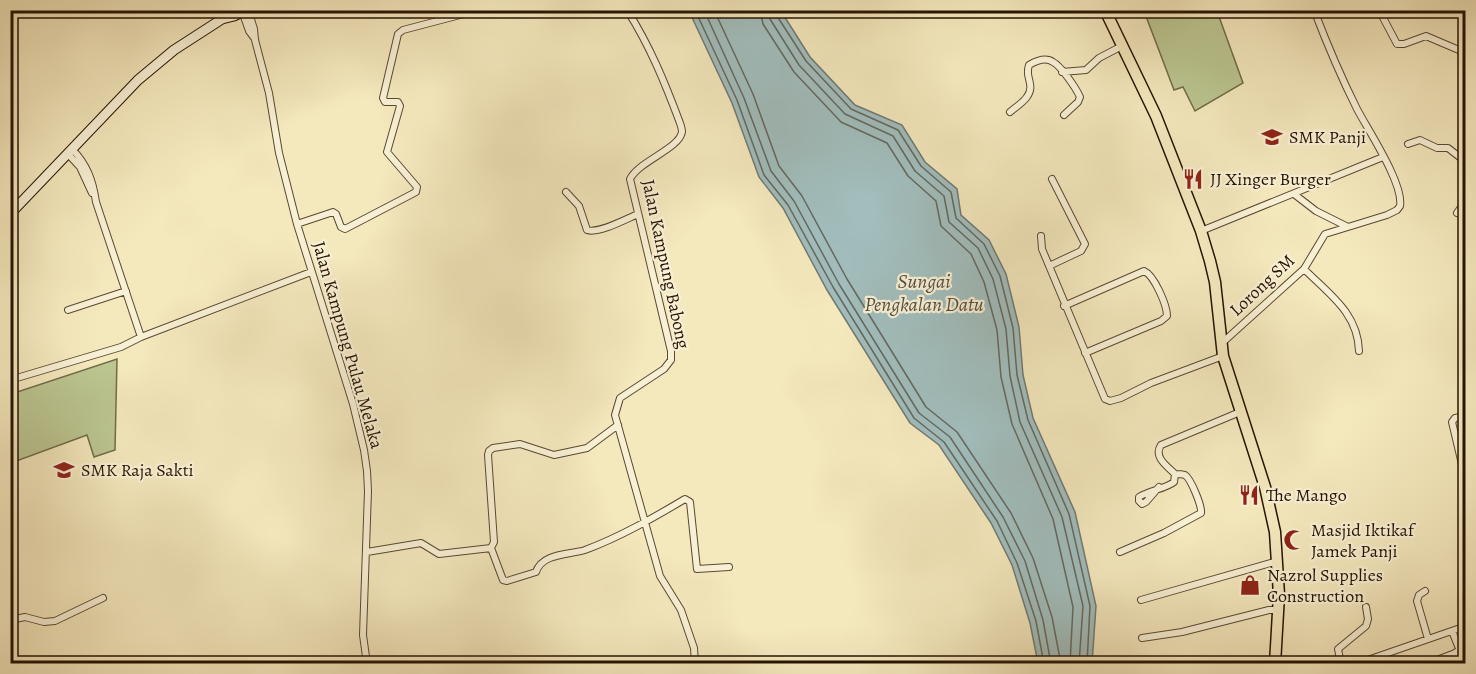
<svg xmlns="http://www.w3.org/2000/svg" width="1476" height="674" font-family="Alegreya,serif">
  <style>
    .green { fill: #bbc691; stroke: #706c4a; stroke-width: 1.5 }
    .water { fill: #a1bdbc; stroke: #707972; stroke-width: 1.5 }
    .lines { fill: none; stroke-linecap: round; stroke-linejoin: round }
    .shore { stroke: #64685f; stroke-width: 1.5 }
    .street-casing { stroke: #5a4831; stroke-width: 8 }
    .secondary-casing { stroke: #261302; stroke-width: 11 }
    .primary-casing { stroke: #261302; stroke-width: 13 }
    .street { stroke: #f8f0d4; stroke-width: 6 }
    .secondary { stroke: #f8f0d4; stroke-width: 9 }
    .primary { stroke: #f4e8bd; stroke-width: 10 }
    .labels { text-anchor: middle; stroke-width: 4.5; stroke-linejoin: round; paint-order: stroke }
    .poi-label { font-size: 18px; fill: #261302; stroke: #f8f0d4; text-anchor: start }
    .street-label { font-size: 18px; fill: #261302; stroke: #f8f0d4 }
    .water-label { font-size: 20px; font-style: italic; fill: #514e43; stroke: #f8f0d4 }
  </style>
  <rect width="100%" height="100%" fill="#f4e8bd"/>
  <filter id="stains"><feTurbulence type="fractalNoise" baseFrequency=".00333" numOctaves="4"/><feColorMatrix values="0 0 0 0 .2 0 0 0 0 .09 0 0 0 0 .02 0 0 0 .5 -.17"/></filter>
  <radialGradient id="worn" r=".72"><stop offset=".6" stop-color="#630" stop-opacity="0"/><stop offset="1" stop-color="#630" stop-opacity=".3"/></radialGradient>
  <path class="green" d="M1144 11H1217L1243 83 1195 111 1183 87 1174 90Z
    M117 359 115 450 94 457 87 435 11 463V394Z"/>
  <path class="water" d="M689 11H781L810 57 855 105 902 125 925 162 957 189 961 215 989 240 1006 274 1019 327 1023 375 1033 418 1075 512 1096 606 1092 663H1038L1030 623 1012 565 991 523 939 445 910 423 827 290 783 208 759 177 732 103Z"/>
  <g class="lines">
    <path class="shore" d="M695 10 737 100 764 175 788 205 833 287 914 418 944 442 997 521 1017 563 1036 621 1044 664
      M704 10 744 98 771 171 794 201 839 284 919 413 950 437 1003 517 1025 561 1043 620 1051 664
      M714 10 753 94 779 166 802 196 847 279 926 407 957 432 1011 513 1033 558 1052 617 1061 664
      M760 10 763 24 794 72 841 122 887 143 908 176 936 201 941 226 971 254 984 282 997 330 1001 377 1012 424 1053 519 1073 607 1070 664
      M769 10 770 19 799 65 845 114 893 136 915 171 944 196 949 222 978 248 993 279 1006 329 1010 376 1020 422 1062 517 1083 606 1079 664
      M776 10 777 16 806 61 851 109 898 130 921 166 951 192 956 218 984 244 1000 276 1013 328 1017 375 1028 420 1069 514 1090 606 1087 664"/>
    <g class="street-casing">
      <path id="street" d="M248 10 254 29 255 40 269 93 279 153 297 224 353 404 364 450 367 471 368 491 363 635 367 664
        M519 10 527 13 532 10
        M627 10C650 46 665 83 680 123 681 126 682 129 682 132 679 149 639 161 630 179L671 351V360L664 369 620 398 615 415 660 576 681 610 694 648 695 664
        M1379 10 1397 44H1404L1426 36 1466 53
        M242 11 249 31 255 39
        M1062 72 1086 70 1099 58 1122 46
        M1010 112C1018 105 1033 97 1030 84 1029 76 1026 74 1029 65 1036 61 1046 57 1053 62 1061 66 1076 88 1080 97L1078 102 1064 115
        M1408 144 1420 140 1437 148H1448L1466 162
        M72 149C87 164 93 181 96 202L141 337
        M68 154 80 167 92 193
        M566 192 579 206 587 230C599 234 626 219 638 214
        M1294 194 1316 211 1348 227 1387 215 1397 210 1400 206C1404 184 1368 130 1357 109 1341 77 1327 44 1314 10
        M1457 213 1466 200
        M297 224 333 212 336 214 341 227 345 229 416 192 417 187 387 152 400 106 398 102H385L383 98 398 34 403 30 479 10
        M1201 231 1383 157
        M1041 236 1042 249 1105 399 1110 401 1121 398 1151 383 1223 356
        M1049 266 1081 251 1085 244 1052 179
        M1304 269C1329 294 1358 313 1359 351
        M1064 306 1144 271C1154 275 1167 305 1167 316L1161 321 1085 353
        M68 310 126 291
        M1222 343 1304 269 1325 234 1348 227
        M10 380 121 347 141 337 311 272
        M1466 416 1455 418 1452 422 1466 481
        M1159 487 1146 502 1142 504 1139 501V497C1150 490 1165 489 1174 482L1175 474C1167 466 1153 457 1161 445L1240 412
        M491 548 503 580 507 581 536 572C542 553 569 555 585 550 620 537 653 518 685 499L690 502 697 569 729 567
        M367 552 421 543 439 554 491 548 494 542 488 455 489 451 493 448 520 444 554 455 587 448 618 425
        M1120 552 1164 533 1201 513C1202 506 1191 479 1185 475 1182 474 1177 474 1175 474
        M1425 591 1419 595 1417 601 1428 639
        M1141 600 1278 561
        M10 620 25 617 44 622 55 621 103 598
        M1452 631 1460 651
        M1142 638 1182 632 1269 610H1278
        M1456 652 1460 664
        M1341 664 1338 649 1366 626 1368 619 1366 607
        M1356 664 1466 626
        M1426 664 1466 649"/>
    </g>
    <g class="secondary-casing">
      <path id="secondary" d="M222 19 234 16 246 10
        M10 214 138 80 174 50 222 19 231 10"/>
    </g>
    <g class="primary-casing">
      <path id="primary" d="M1105 10 1156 116 1201 231 1210 261 1215 282 1223 356 1265 487 1275 532 1279 595 1275 664"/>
    </g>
    <use href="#street" class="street"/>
    <use href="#secondary" class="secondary"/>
    <use href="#primary" class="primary"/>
  </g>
  <defs>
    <g id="school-bare" transform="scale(1.62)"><path d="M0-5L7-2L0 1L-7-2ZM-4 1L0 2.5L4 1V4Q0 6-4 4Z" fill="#8f2418" stroke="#f8f0d4" stroke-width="2.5" paint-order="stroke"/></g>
    <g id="restaurant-bare" transform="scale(1.62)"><path d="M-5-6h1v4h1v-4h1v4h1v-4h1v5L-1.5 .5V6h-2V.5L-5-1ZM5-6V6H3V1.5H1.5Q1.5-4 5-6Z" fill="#8f2418" stroke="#f8f0d4" stroke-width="2.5" paint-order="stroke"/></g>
    <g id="mosque-bare" transform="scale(1.62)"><path d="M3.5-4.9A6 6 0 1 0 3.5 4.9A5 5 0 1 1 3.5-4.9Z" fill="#8f2418" stroke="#f8f0d4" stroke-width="2.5" paint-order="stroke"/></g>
    <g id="shop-bare" transform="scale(1.62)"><path d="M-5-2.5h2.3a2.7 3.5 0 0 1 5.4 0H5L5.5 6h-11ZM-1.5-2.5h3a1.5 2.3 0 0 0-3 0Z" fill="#8f2418" stroke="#f8f0d4" stroke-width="2.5" paint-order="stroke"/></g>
  </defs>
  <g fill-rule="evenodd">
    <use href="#school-bare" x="1272" y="137"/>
    <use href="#restaurant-bare" x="1193" y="179"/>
    <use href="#school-bare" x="64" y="470"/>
    <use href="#restaurant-bare" x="1249" y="495"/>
    <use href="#mosque-bare" x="1294" y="540"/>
    <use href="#shop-bare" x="1250" y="585"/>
  </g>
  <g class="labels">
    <g class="poi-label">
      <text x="1289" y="143">SMK Panji</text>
      <text x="1210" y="185">JJ Xinger Burger</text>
      <text x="81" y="476">SMK Raja Sakti</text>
      <text x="1266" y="501">The Mango</text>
      <text x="1311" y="536">Masjid Iktikaf<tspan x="1311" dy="21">Jamek Panji</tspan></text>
      <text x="1267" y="581">Nazrol Supplies<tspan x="1267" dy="21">Construction</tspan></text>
    </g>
    <g class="street-label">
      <text transform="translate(666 264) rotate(78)" y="6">Jalan Kampung Babong</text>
      <text transform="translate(1262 285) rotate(-43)" y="6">Lorong SM</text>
      <text transform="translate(348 345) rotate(74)" y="6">Jalan Kampung Pulau Melaka</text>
    </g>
    <g class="water-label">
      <text x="924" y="288">Sungai<tspan x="924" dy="23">Pengkalan Datu</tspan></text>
    </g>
  </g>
  <rect width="1476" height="674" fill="none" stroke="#f4e8bd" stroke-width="36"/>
  <rect x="12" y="12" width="1452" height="650" fill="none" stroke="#261302" stroke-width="3"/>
  <rect x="18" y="18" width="1440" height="638" fill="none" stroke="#261302" stroke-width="1.5"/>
  <rect width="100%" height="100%" filter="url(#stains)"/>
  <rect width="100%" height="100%" fill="url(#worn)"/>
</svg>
